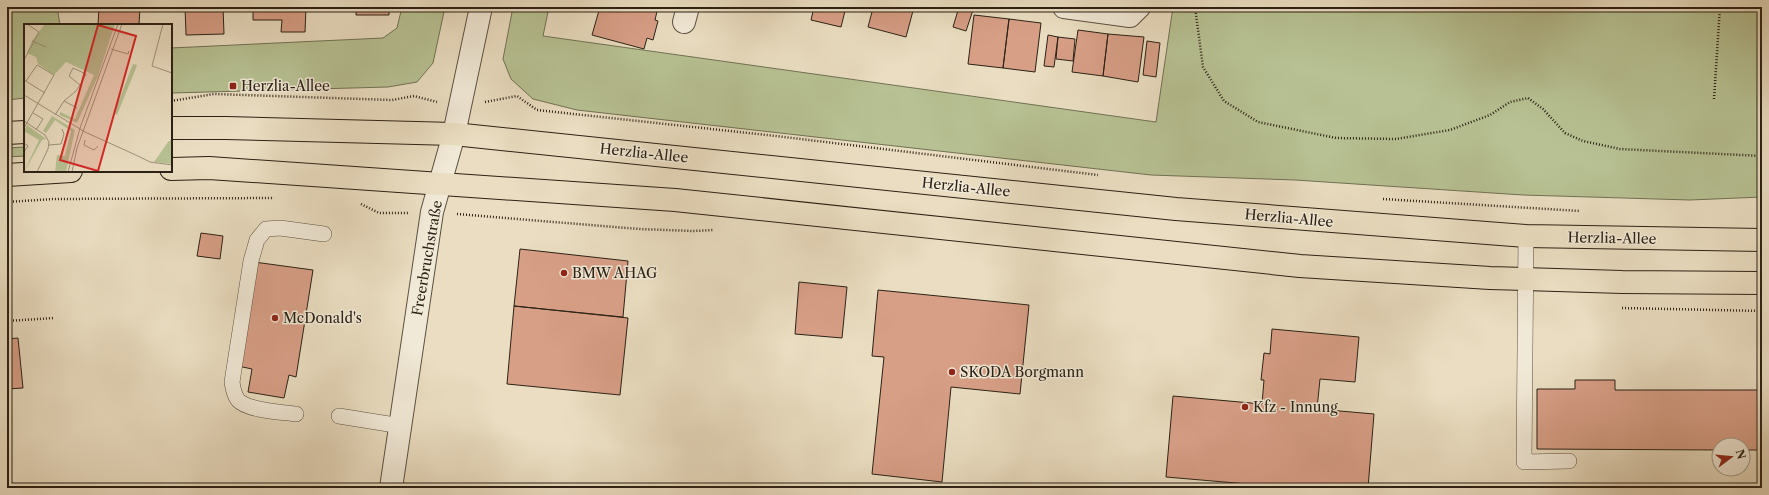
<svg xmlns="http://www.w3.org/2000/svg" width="1769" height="495" font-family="'Libre Caslon Text',serif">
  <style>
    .green { fill: #b7c193; stroke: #717154 }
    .building { fill: #d89f87; stroke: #2b2115 }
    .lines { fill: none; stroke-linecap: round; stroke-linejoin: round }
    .service-casing { stroke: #5b5040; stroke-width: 16 }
    .minor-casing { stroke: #5b5040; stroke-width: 24 }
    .primary-casing { stroke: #2b2115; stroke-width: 24 }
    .path { stroke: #2b2115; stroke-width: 2.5; stroke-dasharray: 1 2; stroke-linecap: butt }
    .service { stroke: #f1e9d7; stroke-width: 15 }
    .minor { stroke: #f1e9d7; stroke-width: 22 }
    .primary { stroke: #eaddc1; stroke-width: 22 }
    .poi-dot { fill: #8f2418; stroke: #f1e9d7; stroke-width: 1.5 }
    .labels { text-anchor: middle; stroke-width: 3; stroke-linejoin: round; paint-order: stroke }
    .poi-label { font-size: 14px; fill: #2b2115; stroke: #f1e9d7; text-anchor: start }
    .street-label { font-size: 14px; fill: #2b2115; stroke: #f1e9d7 }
    .inset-road { fill: none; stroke: #9e927c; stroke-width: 1 }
    .view { fill: #d62828; fill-opacity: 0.15; stroke: #d62828; stroke-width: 2 }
    .inset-edge { fill: none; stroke: #2b2115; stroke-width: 2 }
  </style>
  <rect width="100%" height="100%" fill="#eaddc1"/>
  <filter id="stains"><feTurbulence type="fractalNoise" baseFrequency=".005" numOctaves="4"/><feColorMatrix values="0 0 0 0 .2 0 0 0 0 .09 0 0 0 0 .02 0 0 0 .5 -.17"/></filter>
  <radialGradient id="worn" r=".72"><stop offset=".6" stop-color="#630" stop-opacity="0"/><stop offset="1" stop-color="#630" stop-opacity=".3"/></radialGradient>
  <path class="green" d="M7 7H57L60 25H25V98L7 100Z
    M402 7H445L433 63 417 82 388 87 171 93V48L383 38 397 28Z
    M513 7H549L543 36 1156 122 1173 7H1762V197L1690 200 1523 195 1295 180 1151 175 577 110 533 99 511 79 503 59Z
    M25 147V156L7 157V148Z"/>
  <path class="building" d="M99 7H140L139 25H98Z
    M185 7H223L224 34 186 35Z
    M253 7H306L305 32H281L282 20H253Z
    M356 7H389V15H356Z
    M600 7 619 12 620 7H658L655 20 658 21 653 40 647 38 644 49 592 35Z
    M814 7H846L841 27 811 20Z
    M853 7H914L906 37 868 27 872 12Z
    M959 7H974L966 31 953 27Z
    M974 15 1009 19 1003 68 968 64Z
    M1009 19 1041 23 1035 72 1003 68Z
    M1078 30 1108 34 1103 76 1072 72Z
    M1108 34 1144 37 1138 82 1103 76Z
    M1048 35 1058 37 1054 67 1044 66Z
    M1058 37 1075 39 1073 61 1056 59Z
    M1147 41 1160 43 1156 77 1143 75Z
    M201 233 223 236 220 259 197 256Z
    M520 249 628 261 623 317 514 306Z
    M254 262 313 270 296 377 289 375 284 398 248 392 252 369 238 366Z
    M799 282 847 287 842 338 795 334Z
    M878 290 1029 305 1020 394 951 387 942 482 872 474 884 357 872 356Z
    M514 306 628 318 620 395 507 384Z
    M1272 329 1359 337 1355 382 1320 379 1317 409 1374 414 1368 488H1294L1166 477 1173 396 1262 404 1264 380H1261L1264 353 1270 354Z
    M18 338 23 388 7 389V339Z
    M1575 380H1615V390H1762V450H1743V445H1719V450L1537 449V389H1575Z"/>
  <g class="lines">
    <g class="service-casing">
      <path id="service" d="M1526 236 1524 462 1569 461
        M296 414C282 412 248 411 238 400 234 395 233 389 232 382L251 261 257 240 266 229 280 228 324 234
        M339 416 401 426"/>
    </g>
    <g class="minor-casing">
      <path id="minor" d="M1064 7 1130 16 1139 7
        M684 22 688 7
        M391 488 432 212 454 134 481 7"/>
    </g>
    <g class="primary-casing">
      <path id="primary" d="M171 128H226L454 134 1176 209 1526 236 1762 240
        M7 133 25 132
        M171 169 209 168 675 200 1300 266 1490 278 1622 282 1762 283
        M7 175 71 171"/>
    </g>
    <path class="path" d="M1195 7 1203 67 1224 101 1258 122 1336 138 1396 139 1450 130 1490 115 1510 102 1528 98 1543 109 1565 133 1583 141 1620 149 1762 156
      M1714 99 1720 7
      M171 101 214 94 392 100 414 96 437 102
      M485 102 517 96 537 110 776 136 1098 175
      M1383 199 1580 211
      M7 202 53 199 274 198
      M361 204 379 213H408
      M457 214 639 229 693 231 713 230
      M1622 308 1762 311
      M7 321 54 318"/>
    <use href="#service" class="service"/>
    <use href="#minor" class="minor"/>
    <use href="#primary" class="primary"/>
  </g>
  <g class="poi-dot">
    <rect x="229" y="82" width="8" height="8" rx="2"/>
    <circle cx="564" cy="273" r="4"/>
    <circle cx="275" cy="318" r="4"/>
    <circle cx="952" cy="372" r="4"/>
    <circle cx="1245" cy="407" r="4"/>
  </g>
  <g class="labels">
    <g class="poi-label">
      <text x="241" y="91">Herzlia-Allee</text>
      <text x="572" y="278">BMW AHAG</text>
      <text x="283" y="323">McDonald's</text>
      <text x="960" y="377">SKODA Borgmann</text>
      <text x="1253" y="412">Kfz - Innung</text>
    </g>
    <g class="street-label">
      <text transform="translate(644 153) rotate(6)" y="5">Herzlia-Allee</text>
      <text transform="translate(966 187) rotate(6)" y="5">Herzlia-Allee</text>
      <text transform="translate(1289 218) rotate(5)" y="5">Herzlia-Allee</text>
      <text transform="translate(1612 238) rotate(1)" y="5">Herzlia-Allee</text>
      <text transform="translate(427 258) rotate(-80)" y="5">Freerbruchstraße</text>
    </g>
  </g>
  <g transform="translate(24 24)">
    <rect width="148" height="148" fill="#eaddc1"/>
    <path d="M21 0H91L74 52 53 99 36 91V88L51 95 70 51 42 38 30 51 14 40 12 33 3 29 8 17ZM109 40 113 41 112 44 93 91 90 89ZM28 92 51 106 42 148H31L33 131 41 132 47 107 31 96 22 109 19 107ZM3 101 22 115 18 116 0 148 15 116 0 107ZM148 115V140L130 138 144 118Z" fill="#b7c193"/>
    <path class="inset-road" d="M139 0 128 42 148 49M8 17 22 23M87 25 104 30 105 27M0 36 15 8 3 0M0 56 21 69M0 71 61 108 114 132 126 138 148 141M40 77 53 84M9 89 19 95 12 106M31 91 40 77 52 67 58 58 62 50 49 44 45 52 56 61M0 97 21 111 25 118 24 125 13 148M0 104 30 51 13 41 2 57M61 116 60 121 70 126 74 122M0 119 4 122 0 128M25 121 37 120 40 110 38 105M44 148 56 104 94 0M48 148 53 124 98 0"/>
    <path class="view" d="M74 1 112 12 74 147 36 136Z"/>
    <rect width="148" height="148" class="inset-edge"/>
  </g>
  <rect width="1769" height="495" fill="none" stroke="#eaddc1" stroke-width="24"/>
  <rect x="8" y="8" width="1753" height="479" fill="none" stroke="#2b2115" stroke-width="2"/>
  <rect x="12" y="12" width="1745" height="471" fill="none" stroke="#2b2115"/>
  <g transform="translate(1731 457) rotate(74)"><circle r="19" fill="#f1e9d7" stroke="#a29989"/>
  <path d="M0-3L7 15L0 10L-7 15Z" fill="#8f2418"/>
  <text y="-6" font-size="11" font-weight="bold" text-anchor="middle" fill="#2b2115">N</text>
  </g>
  <rect width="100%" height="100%" filter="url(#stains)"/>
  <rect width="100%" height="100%" fill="url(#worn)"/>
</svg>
